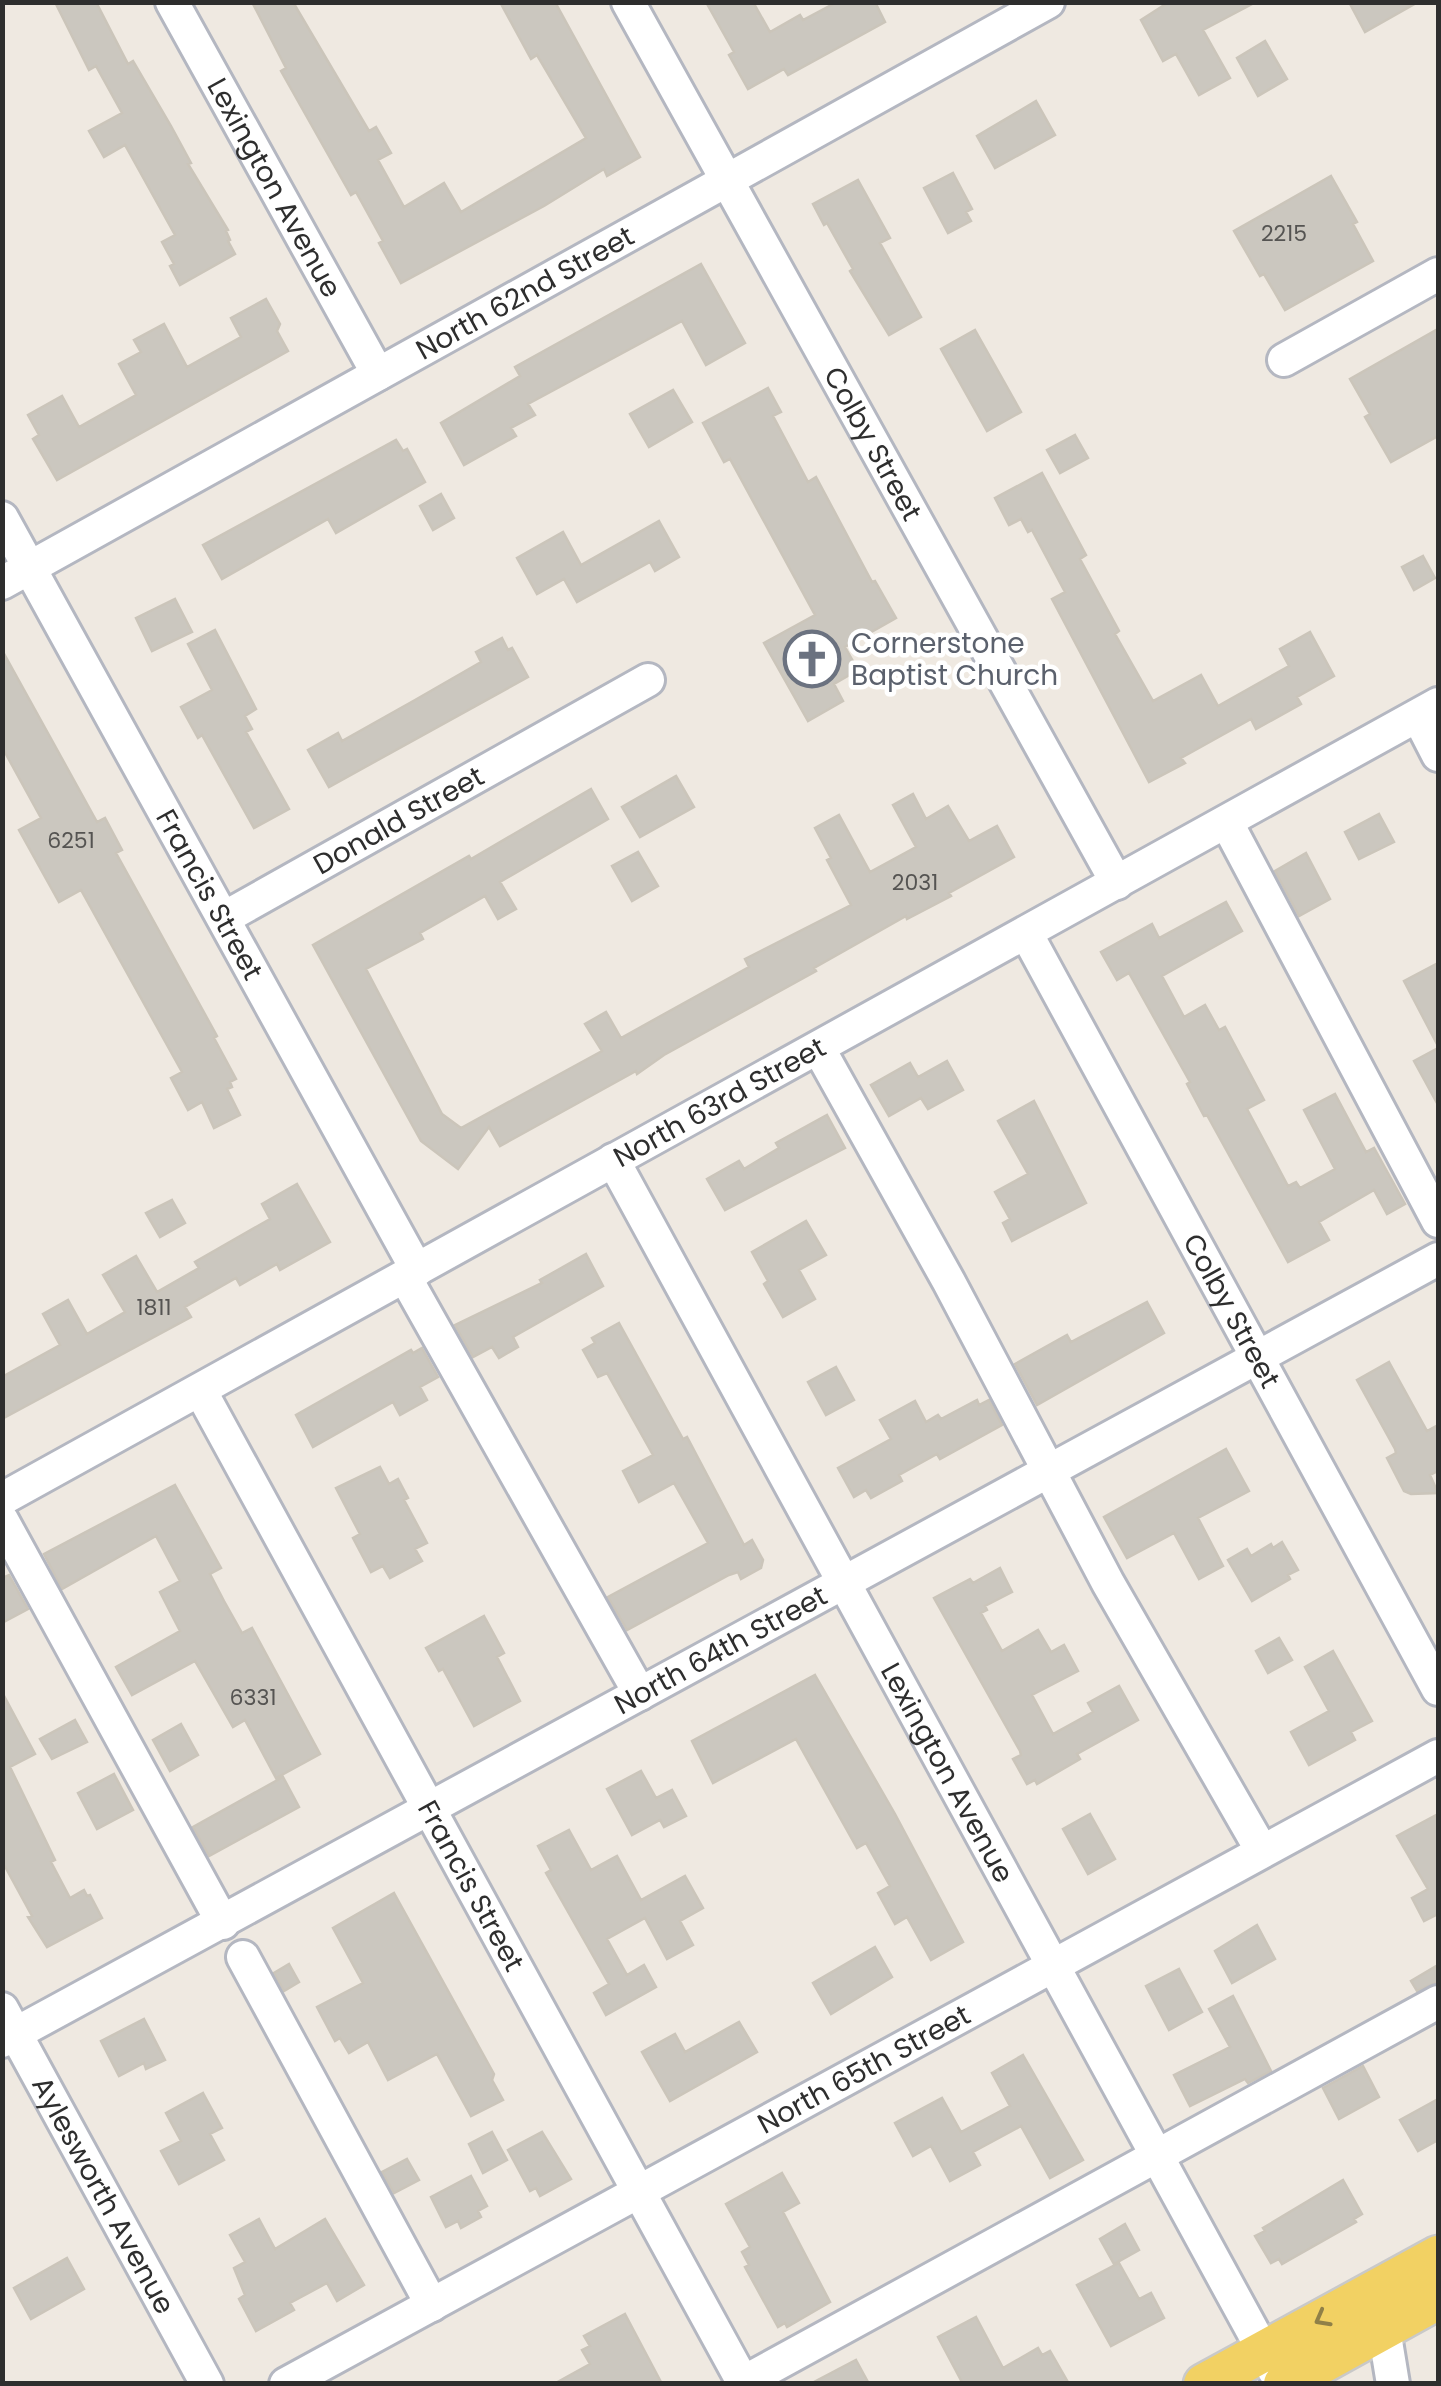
<svg xmlns="http://www.w3.org/2000/svg" width="1441" height="2386" font-family="Poppins,sans-serif">
  <style>
    .building { fill: #cbc7bf; stroke: #cbc5ba; stroke-width: 2.5 }
    .lines { fill: none; stroke-linecap: round; stroke-linejoin: round }
    .minor-casing { stroke: #b4b7c1; stroke-width: 38 }
    .major-casing { stroke: #c9c9c9; stroke-width: 45 }
    .minor { stroke: #fff; stroke-width: 32 }
    .major { stroke: #f2d163; stroke-width: 40 }
    .oneway { stroke: #908048 }
    .labels { text-anchor: middle; stroke-width: 9; stroke-linejoin: round; paint-order: stroke }
    .number-label { font-size: 22px; fill: #555452 }
    .street-label { font-size: 28px; fill: #2e2e2e; stroke: #fff }
    .worship-label { font-size: 28px; fill: #5b616d; stroke: #fff; text-anchor: start }
  </style>
  <rect width="100%" height="100%" fill="#efe9e1"/>
  <path class="building" d="M55 2H96L128 64 133 61 171 126 191 163 188 164 228 230 226 231 230 240 228 241 235 254 180 285 170 266 174 264 162 242 175 235 125 145 104 157 89 131 122 113 96 66 89 70Z
    M252 2H293L369 131 376 127 391 153 378 160 404 207 444 183 461 212 586 138 537 55 531 59 500 2H555L640 157 607 176 604 169 544 206 401 283 379 243 383 241 356 192 351 195 281 71 286 68Z
    M706 2H753L770 32 800 15 803 20 837 2H875L885 22 788 75 784 69 748 89 729 55 734 52Z
    M1169 2H1256L1203 30 1230 78 1199 95 1176 54 1163 61 1141 20Z
    M1349 2H1418L1365 32Z
    M1265 41 1287 79 1258 96 1237 58Z
    M1036 101 1055 135 995 168 977 136Z
    M953 173 972 209 966 212 971 221 948 233 924 188Z
    M1331 176 1357 222 1353 224 1373 261 1285 310 1264 274 1260 276 1234 231Z
    M858 180 890 238 880 243 921 317 889 335 850 271 853 269 827 223 824 225 813 204Z
    M701 264 745 343 706 365 682 321 528 404 535 415 511 428 516 436 464 465 441 423 520 376 515 367Z
    M266 299 280 324 277 331 288 351 57 480 33 439 39 435 28 415 62 396 79 427 136 395 119 364 141 352 134 340 164 324 187 367 241 337 231 318Z
    M1438 329V436L1391 462 1365 417 1370 414 1350 379Z
    M975 330 1021 412 987 431 941 349Z
    M768 388 781 412 773 416 808 482 816 477 872 582 875 581 896 618 845 647 858 670 834 684 843 701 808 721 764 643 815 615 730 459 724 462 703 423Z
    M673 390 692 422 649 447 630 414Z
    M1075 435 1088 458 1060 473 1047 450Z
    M396 440 403 451 407 449 425 482 336 533 328 519 222 579 203 545Z
    M1042 473 1086 555 1080 559 1119 631 1115 634 1153 701 1201 675 1218 706 1289 666 1280 649 1310 632 1334 676 1297 697 1301 704 1256 729 1251 719 1181 758 1185 763 1149 782 1052 599 1065 592 1032 530 1028 532 1021 519 1009 525 995 498Z
    M441 494 454 518 433 530 420 506Z
    M659 521 679 557 655 571 650 562 577 602 564 579 537 594 517 558 563 532 581 565Z
    M1423 556 1435 578 1414 590 1402 567Z
    M175 599 192 632 152 651 136 618Z
    M215 630 256 709 245 716 252 729 246 732 289 809 254 828 202 735 198 738 181 707 212 690 188 644Z
    M502 638 508 650 512 648 528 677 329 787 308 750 338 733 342 741 415 700 481 662 476 652Z
    M2 650 97 822 105 818 122 850 116 853 217 1036 214 1038 236 1079 230 1082 232 1087 227 1089 240 1115 214 1128 202 1102 188 1110 171 1078 182 1072 81 890 59 902 19 830 41 818 2 747Z
    M676 776 694 807 640 837 622 807Z
    M591 789 608 819 500 882 516 909 498 919 485 896 420 933 423 939 366 969 442 1114 461 1128 602 1051 585 1024 606 1012 621 1038 749 967 745 959 851 905 827 860 831 858 815 828 839 815 870 872 916 847 893 805 913 794 926 819 948 806 969 841 997 826 1014 857 949 893 951 896 907 919 906 916 814 968 816 971 664 1055 637 1074 636 1071 500 1146 489 1127 458 1169 421 1141 313 945 469 856 471 859Z
    M1379 814 1394 842 1359 859 1345 832Z
    M638 852 658 886 632 901 612 866Z
    M1306 853 1330 899 1299 916 1275 871Z
    M1226 902 1242 931 1162 976 1184 1017 1205 1005 1219 1030 1225 1027 1264 1100 1247 1109 1288 1186 1296 1182 1300 1188 1335 1169 1304 1110 1335 1094 1366 1152 1374 1148 1405 1204 1387 1214 1374 1190 1319 1222 1329 1240 1288 1262 1207 1115 1204 1116 1187 1084 1190 1082 1129 973 1117 980 1101 952 1152 924 1159 938Z
    M1438 963V1046L1404 981Z
    M1438 1048V1105L1414 1061Z
    M947 1061 963 1090 928 1109 921 1098 889 1116 871 1085 910 1063 918 1077Z
    M1034 1101 1086 1203 1012 1241 1003 1223 1010 1219 995 1192 1028 1174 998 1121Z
    M827 1115 845 1148 725 1210 707 1179 739 1161 744 1169 779 1148 776 1143Z
    M297 1184 330 1242 280 1270 277 1264 240 1285 236 1278 185 1307 191 1317 2 1419V1377L60 1345 43 1314 68 1300 87 1334 125 1312 103 1275 136 1256 157 1292 199 1268 195 1262 270 1219 262 1204Z
    M172 1200 185 1223 160 1237 146 1213Z
    M806 1221 826 1255 799 1270 815 1299 783 1317 764 1284 768 1281 752 1252Z
    M586 1254 603 1286 513 1337 518 1347 499 1358 492 1347 473 1357 455 1325 542 1283 540 1280Z
    M1147 1302 1164 1333 1037 1405 1015 1364 1067 1335 1071 1342Z
    M619 1323 683 1439 687 1437 744 1545 752 1540 763 1560 761 1568 741 1579 738 1572 729 1575 627 1630 608 1597 708 1543 674 1483 639 1502 623 1471 653 1455 607 1373 598 1377 583 1350 595 1343 592 1338Z
    M422 1348 438 1377 420 1387 427 1400 400 1415 393 1402 313 1447 296 1415 411 1350 413 1353Z
    M1389 1362 1427 1431 1438 1425V1471L1430 1475 1438 1493 1411 1494 1404 1491 1387 1458 1396 1453 1395 1449 1357 1380Z
    M836 1367 854 1400 826 1415 808 1382Z
    M977 1400 979 1405 989 1400 1002 1425 940 1459 937 1454 899 1475 902 1481 871 1498 866 1490 854 1497 838 1468 891 1439 880 1420 915 1401 926 1422 938 1415 941 1419Z
    M1226 1449 1249 1491 1198 1518 1223 1566 1199 1579 1174 1533 1127 1558 1104 1517Z
    M380 1467 389 1484 398 1479 408 1498 404 1500 427 1543 415 1549 422 1561 390 1578 383 1566 371 1572 353 1538 360 1534 336 1488Z
    M175 1485 221 1568 210 1574 224 1601 242 1633 252 1628 320 1754 276 1778 245 1720 233 1727 195 1661 132 1695 116 1667 180 1631 160 1592 180 1581 156 1536 62 1589 44 1554Z
    M1282 1542 1298 1570 1288 1575 1290 1579 1252 1601 1228 1560 1247 1549 1251 1556 1271 1544 1273 1548Z
    M1000 1568 1012 1592 985 1606 987 1610 981 1613 1002 1651 1038 1630 1051 1652 1064 1645 1078 1671 1032 1695 1053 1734 1093 1712 1088 1703 1119 1686 1138 1720 1077 1754 1080 1759 1037 1784 1035 1780 1027 1784 1013 1759 1021 1755 1020 1751 934 1598 970 1579 973 1583Z
    M9 1575 28 1609 2 1623V1578Z
    M484 1616 504 1653 497 1657 520 1701 474 1726 443 1669 439 1671 426 1648Z
    M1279 1638 1292 1660 1268 1673 1256 1651Z
    M1333 1651 1372 1721 1351 1732 1355 1740 1309 1765 1291 1732 1329 1711 1305 1667Z
    M815 1675 895 1814 963 1942 931 1960 907 1917 895 1924 878 1893 890 1886 866 1843 857 1848 796 1739 713 1783 692 1741Z
    M2 1692 35 1754 10 1767 55 1860 51 1862 70 1898 84 1890 87 1896 90 1895 102 1918 47 1947 28 1917 32 1916 2 1861Z
    M75 1720 87 1742 52 1759 40 1739Z
    M181 1724 198 1755 170 1771 153 1740Z
    M641 1771 656 1798 672 1790 686 1816 664 1827 660 1820 632 1835 607 1789Z
    M114 1774 133 1810 97 1829 78 1793Z
    M283 1777 299 1807 209 1856 193 1827Z
    M1090 1814 1115 1859 1088 1874 1063 1829Z
    M1438 1814V1914L1424 1921 1412 1898 1428 1889 1397 1836Z
    M569 1830 591 1870 617 1856 641 1900 685 1876 703 1908 680 1921 693 1945 667 1959 645 1918 607 1939 627 1975 644 1965 656 1987 606 2015 594 1993 609 1984 546 1873 551 1870 538 1846Z
    M394 1893 494 2074 492 2080 503 2100 471 2116 437 2054 388 2080 368 2042 349 2053 340 2038 335 2041 317 2007 363 1983 333 1928Z
    M1257 1925 1275 1959 1232 1983 1215 1951Z
    M875 1947 892 1977 831 2014 813 1983Z
    M289 1964 299 1982 284 1991 274 1973Z
    M1438 1965V1982L1417 1991 1411 1981Z
    M1179 1969 1202 2012 1169 2030 1146 1986Z
    M1233 1996 1271 2071 1248 2083 1245 2079 1190 2106 1174 2075 1230 2047 1209 2009Z
    M144 2019 165 2060 146 2069 144 2063 119 2076 101 2041Z
    M739 2022 757 2052 670 2101 642 2052 675 2034 685 2052Z
    M1023 2055 1083 2160 1050 2178 1021 2126 973 2152 980 2165 950 2181 931 2146 913 2156 895 2123 942 2098 961 2132 1010 2106 992 2073Z
    M1363 2066 1379 2097 1339 2119 1323 2088Z
    M203 2093 222 2128 210 2134 224 2160 179 2184 161 2151 181 2141 166 2113Z
    M1438 2099V2140L1418 2151 1400 2120Z
    M492 2132 507 2160 483 2173 469 2144Z
    M542 2132 571 2179 540 2196 536 2188 530 2191 508 2150Z
    M407 2159 419 2180 394 2193 382 2172Z
    M782 2173 799 2203 783 2212 830 2302 787 2327 785 2323 778 2327 745 2267 749 2265 742 2252 750 2247 726 2204Z
    M471 2176 487 2206 478 2211 481 2217 461 2228 458 2221 446 2227 431 2197Z
    M1343 2180 1362 2214 1354 2219 1356 2222 1282 2264 1279 2259 1271 2263 1255 2236 1265 2231 1263 2228Z
    M259 2219 275 2249 325 2219 364 2285 337 2301 327 2283 290 2303 294 2310 256 2331 239 2299 245 2295 234 2268 245 2262 230 2235Z
    M1125 2224 1139 2250 1114 2264 1100 2239Z
    M67 2258 84 2289 31 2319 14 2288Z
    M1119 2263 1139 2299 1151 2293 1164 2318 1111 2346 1077 2285Z
    M625 2314 662 2384H554L590 2364 582 2350 590 2346 584 2336Z
    M976 2317 1003 2368 1038 2348 1042 2355 1050 2351 1069 2384H963L938 2337Z
    M856 2360 869 2384H810Z"/>
  <g class="lines">
    <g class="minor-casing">
      <g id="minor">
        <path id="s1" d="M172 2 378 374"/>
        <path id="s2" d="M628 2 1117 883"/>
        <path d="M1284 360 1438 274"/>
        <path id="s3" d="M2 518 417 1270"/>
        <path id="s4" d="M2 583 1048 2"/>
        <path d="M1418 716 1438 755"/>
        <path d="M1227 823 1438 1221"/>
        <path id="s5" d="M224 918 648 680"/>
        <path id="s6" d="M1026 933 1438 1689"/>
        <path d="M819 1049 949 1282 1108 1583 1262 1851"/>
        <path id="s7" d="M613 1160 1275 2372"/>
        <path d="M405 1277 640 1694"/>
        <path id="s8" d="M200 1390 744 2384"/>
        <path id="s9" d="M2 1499 1438 704"/>
        <path d="M2 1520 223 1923"/>
        <path d="M243 1957 432 2305"/>
        <path id="s10" d="M2 2009 207 2384"/>
        <path id="s11" d="M2 2041 1438 1259"/>
        <path d="M1373 2308 1384 2329 1393 2384"/>
        <path id="s12" d="M286 2384 1438 1756"/>
        <path d="M740 2384 1438 2002"/>
      </g>
    </g>
    <g class="major-casing">
      <path id="major" d="M1204 2384 1438 2256
        M1284 2384 1438 2299"/>
    </g>
    <use href="#minor" class="minor"/>
    <use href="#major" class="major"/>
  </g>
  <defs><path id="oneway-chevron" d="M-2-3.5L2.5 0L-2 3.5" fill="none" stroke-width="1.6" stroke-linecap="round" stroke-linejoin="round" transform="scale(2.5)"/></defs>
  <use class="oneway" href="#oneway-chevron" transform="translate(1322 2319) rotate(151)"/>
  <defs>
    <g id="church-ring" transform="scale(2.875)"><circle r="9.5" fill="#fff" stroke="#6b7280" stroke-width="1.5"/><path d="M-1.2-6h2.4v3.5h3.3v2.4h-3.3V6h-2.4V-.1h-3.3v-2.4h3.3Z" fill="#6b7280"/></g>
  </defs>
  <g fill-rule="evenodd">
    <use href="#church-ring" x="812" y="659"/>
  </g>
  <g class="labels">
    <g class="number-label">
      <text x="1284" y="241">2215</text>
      <text x="71" y="848">6251</text>
      <text x="915" y="890">2031</text>
      <text x="154" y="1315">1811</text>
      <text x="253" y="1705">6331</text>
    </g>
    <g class="street-label">
      <text dy="10" stroke="none"><textPath href="#s1" startOffset="212">Lexington Avenue</textPath></text>
      <text dy="10" stroke="none"><textPath href="#s4" startOffset="598">North 62nd Street</textPath></text>
      <text dy="10" stroke="none"><textPath href="#s2" startOffset="505">Colby Street</textPath></text>
      <text dy="10" stroke="none"><textPath href="#s5" startOffset="200">Donald Street</textPath></text>
      <text dy="10" stroke="none"><textPath href="#s3" startOffset="430">Francis Street</textPath></text>
      <text dy="10" stroke="none"><textPath href="#s9" startOffset="820">North 63rd Street</textPath></text>
      <text dy="10" stroke="none"><textPath href="#s6" startOffset="430">Colby Street</textPath></text>
      <text dy="10" stroke="none"><textPath href="#s11" startOffset="818">North 64th Street</textPath></text>
      <text dy="10" stroke="none"><textPath href="#s7" startOffset="698">Lexington Avenue</textPath></text>
      <text dy="10" stroke="none"><textPath href="#s8" startOffset="565">Francis Street</textPath></text>
      <text dy="10" stroke="none"><textPath href="#s12" startOffset="658">North 65th Street</textPath></text>
      <text dy="10" stroke="none"><textPath href="#s10" startOffset="212">Aylesworth Avenue</textPath></text>
    </g>
    <g class="worship-label">
      <text x="851" y="653">Cornerstone<tspan x="851" dy="32">Baptist Church</tspan></text>
    </g>
  </g>
  <rect width="1441" height="2386" fill="none" stroke="#2e2e2e" stroke-width="10"/>
</svg>
